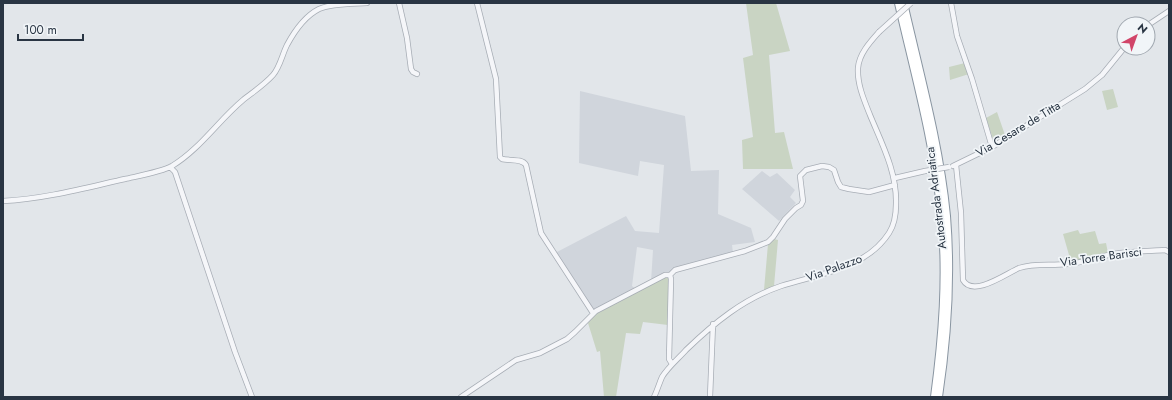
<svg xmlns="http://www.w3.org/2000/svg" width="1172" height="400" font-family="Jost,sans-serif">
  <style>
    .built { fill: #d0d5dc }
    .green { fill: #c9d4c3 }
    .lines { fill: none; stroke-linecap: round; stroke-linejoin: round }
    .minor-casing { stroke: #a7adb5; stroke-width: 6 }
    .highway-casing { stroke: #8995a1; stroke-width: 8 }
    .minor { stroke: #f5f6f9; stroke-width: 4.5 }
    .highway { stroke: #fff; stroke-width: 6 }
    .minor-bridge-casing { stroke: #a7adb5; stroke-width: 6; stroke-linecap: butt }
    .minor-bridge { stroke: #f5f6f9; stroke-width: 4.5 }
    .labels { text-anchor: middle; stroke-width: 3.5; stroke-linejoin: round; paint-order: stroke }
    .street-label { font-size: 12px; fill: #293543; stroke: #f1f5f8 }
  </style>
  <rect width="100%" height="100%" fill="#e2e6ea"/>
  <path class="built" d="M580 91 685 116 691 171 719 170 718 214 751 228 755 242 732 245 733 253 695 264 651 282 653 250 637 247 632 286 636 289 593 311 555 253 626 216 635 231 659 233 664 165 640 161 638 176 579 163Z
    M762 171 770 177 777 173 795 190 790 197 796 203 779 221 742 189Z"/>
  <path class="green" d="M746 3H776L790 51 769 55 775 133 784 132 793 169H743L742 140 753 137 743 58 753 55Z
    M965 63 969 74 950 80 949 67Z
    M1113 89 1118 107 1107 110 1102 91Z
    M997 112 1005 135 994 142 986 118Z
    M1078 230 1080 234 1095 231 1099 244 1106 243 1108 253 1067 263 1066 256 1069 255 1063 234Z
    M774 239 778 240 774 286 764 290 768 244Z
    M666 277 670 278 668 325 643 322 640 334 626 333 616 397H604L600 351 597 352 588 323 596 313Z"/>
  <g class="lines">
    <g class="minor-casing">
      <path id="minor" d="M399 3 407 38 411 69 413 72 417 74
        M477 3 496 79 500 157 502 159C509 161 522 158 526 165L541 233 593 313
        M951 3 957 36 972 79 992 147
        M1148 25 1169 11
        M956 165 961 213 963 280C973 298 1007 273 1019 268 1035 263 1051 266 1068 264 1083 263 1098 257 1113 254 1130 251 1148 251 1165 250L1169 252
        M953 166 992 147 1085 89 1102 75 1124 48
        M170 167 175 172 235 352 252 397
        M895 178 925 171
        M3 201C44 199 85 188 125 179 138 176 161 172 172 166 200 149 218 121 243 100 253 92 264 85 273 75 280 67 282 55 287 45 294 32 305 16 319 9 333 3 352 4 367 3
        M670 275 675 270 745 251 768 242 773 237 785 219 796 208 801 205 803 201 800 176 806 170 822 166 829 167 834 170 838 182 841 187 849 189 869 192 895 185
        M461 397 516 360 540 353 567 339 575 332 596 311 665 275H670L671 279 669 359 672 364
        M654 397C657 391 659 384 662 377 668 367 678 359 686 350 714 323 743 299 781 286 818 274 866 269 889 233 895 224 896 214 896 204 897 172 882 144 870 115 864 100 857 84 858 68 859 54 870 42 879 32
        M710 397 713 324"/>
    </g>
    <g class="highway-casing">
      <path id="highway" d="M898 3C914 73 934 144 941 216 947 277 942 337 934 397
        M904 3C920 73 940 144 947 216 952 277 948 337 939 397"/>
    </g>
    <use href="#minor" class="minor"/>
    <use href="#highway" class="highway"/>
    <g class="minor-bridge-casing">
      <path id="minor-bridge" d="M879 32 911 3
        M925 171 949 167"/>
    </g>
    <use href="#minor-bridge" class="minor-bridge"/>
  </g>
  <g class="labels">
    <g class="street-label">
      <text transform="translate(1018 129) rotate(-31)" y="4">Via Cesare de Titta</text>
      <text transform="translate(936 198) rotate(-97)" y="4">Autostrada Adriatica</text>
      <text transform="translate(1101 257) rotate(-8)" y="4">Via Torre Barisci</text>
      <text transform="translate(834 268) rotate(-20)" y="4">Via Palazzo</text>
    </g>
  </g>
  <rect width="1172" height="400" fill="none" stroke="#293543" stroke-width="8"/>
  <g transform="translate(1136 36) rotate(41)"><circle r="19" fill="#f1f5f8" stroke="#a1a8b0"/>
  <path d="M0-3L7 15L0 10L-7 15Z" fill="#d14569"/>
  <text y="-6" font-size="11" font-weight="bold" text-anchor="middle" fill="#293543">N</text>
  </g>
  <path d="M18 34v6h65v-6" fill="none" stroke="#293543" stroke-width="2"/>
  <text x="24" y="34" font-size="12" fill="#293543" stroke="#f1f5f8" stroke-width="3" paint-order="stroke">100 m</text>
</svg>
